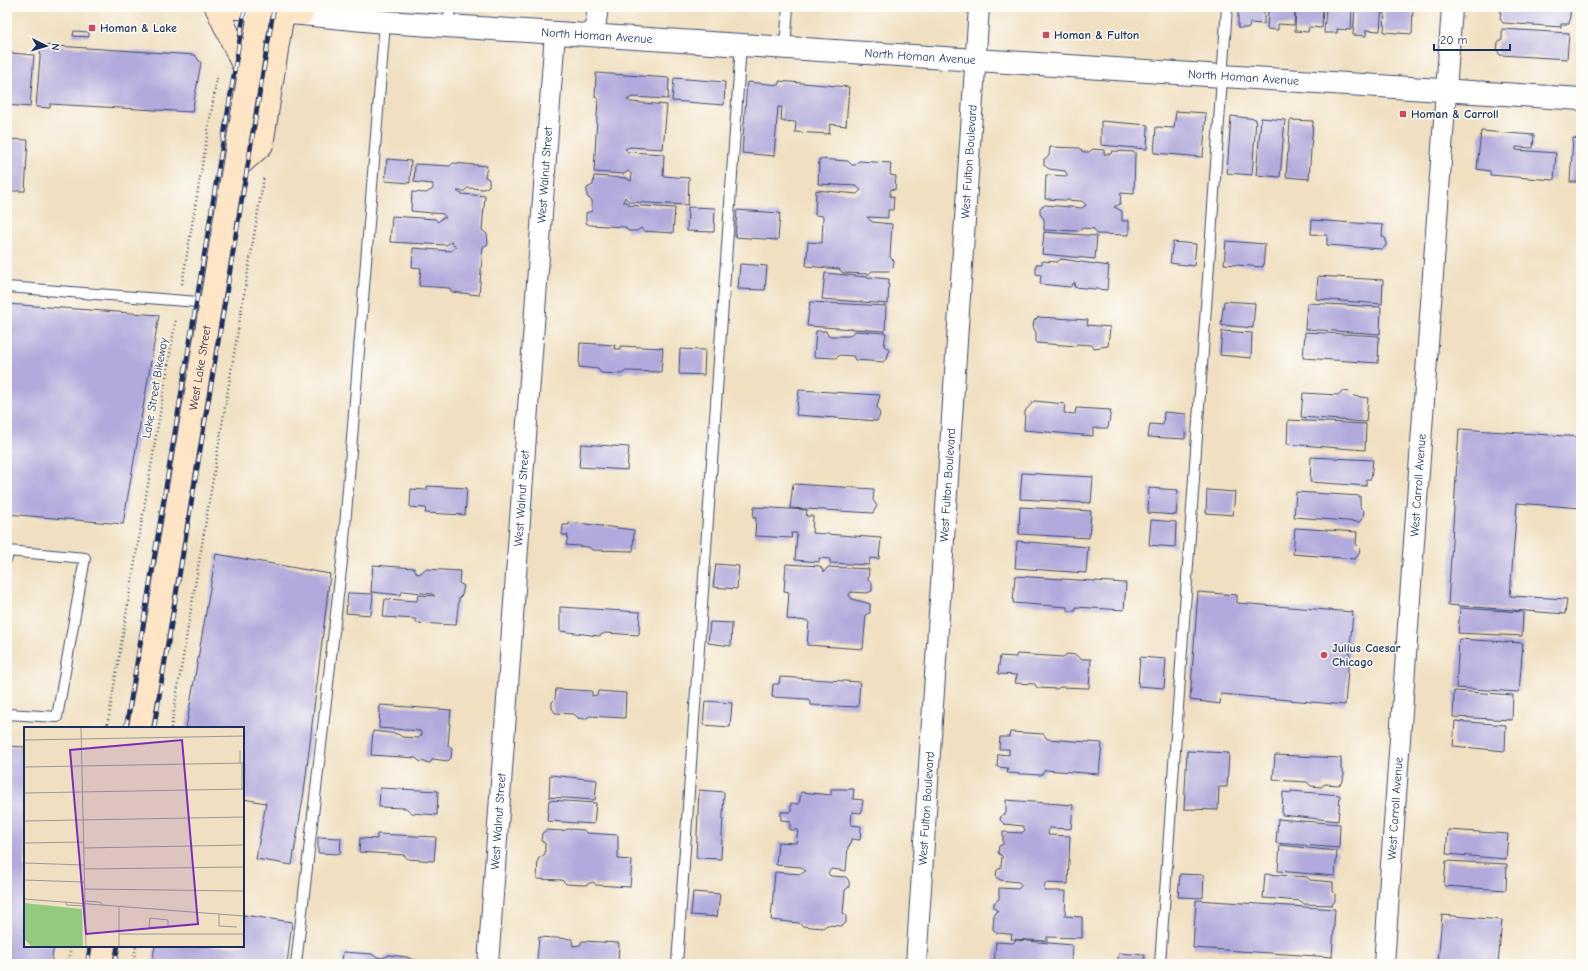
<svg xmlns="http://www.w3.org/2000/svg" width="1588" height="971" font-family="'Comic Neue',sans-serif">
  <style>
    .building { fill: #b2aadc }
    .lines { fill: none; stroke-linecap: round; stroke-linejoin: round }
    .service-casing { stroke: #3b496d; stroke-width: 12 }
    .minor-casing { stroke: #3b496d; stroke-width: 22 }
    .tertiary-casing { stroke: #3b496d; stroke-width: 24 }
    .secondary-casing { stroke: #3b496d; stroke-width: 24 }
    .path { stroke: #3b496d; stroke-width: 2.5; stroke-dasharray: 1 3; stroke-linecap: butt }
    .service { stroke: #fff; stroke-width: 10 }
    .minor { stroke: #fff; stroke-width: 20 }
    .tertiary { stroke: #fff; stroke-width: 22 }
    .secondary { stroke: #fee5c5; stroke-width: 22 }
    .rail-casing { stroke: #1b2f5e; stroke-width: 4.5 }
    .rail { stroke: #fdfcf7; stroke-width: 3; stroke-dasharray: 9; stroke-linecap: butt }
    .poi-dot { fill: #d1495b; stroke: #fdfcf7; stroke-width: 1.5 }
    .labels { text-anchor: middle; stroke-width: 3; stroke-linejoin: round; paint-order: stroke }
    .poi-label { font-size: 12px; font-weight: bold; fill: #1b2f5e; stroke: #fdfcf7; text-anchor: start }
    .street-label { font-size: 12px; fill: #1b2f5e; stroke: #fdfcf7 }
    .inset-road { fill: none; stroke: #9b9999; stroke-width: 1 }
    .view { fill: #7b2cbf; fill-opacity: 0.15; stroke: #7b2cbf; stroke-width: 2 }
    .inset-edge { fill: none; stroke: #1b2f5e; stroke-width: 2 }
  </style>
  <rect width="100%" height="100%" fill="#fdfcf7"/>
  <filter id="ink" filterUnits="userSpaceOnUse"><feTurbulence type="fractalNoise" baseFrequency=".025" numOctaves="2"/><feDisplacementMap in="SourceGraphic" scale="8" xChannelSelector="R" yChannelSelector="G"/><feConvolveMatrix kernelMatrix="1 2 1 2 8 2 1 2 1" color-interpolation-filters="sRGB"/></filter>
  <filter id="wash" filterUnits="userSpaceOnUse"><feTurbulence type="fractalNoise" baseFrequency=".012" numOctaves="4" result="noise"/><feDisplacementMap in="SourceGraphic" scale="16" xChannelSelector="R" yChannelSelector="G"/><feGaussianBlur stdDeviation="0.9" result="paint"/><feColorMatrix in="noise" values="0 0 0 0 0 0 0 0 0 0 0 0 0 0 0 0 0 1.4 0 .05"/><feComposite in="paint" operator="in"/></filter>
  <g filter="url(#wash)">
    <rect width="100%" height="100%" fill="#f0dfc0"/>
    <g id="blocks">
      <path class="building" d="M1238 7H1264V24L1250 23 1249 28H1238Z
        M1268 7H1295L1294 25 1278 24V30L1267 29Z
        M1296 7H1323L1322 28 1309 27 1308 32 1295 31Z
        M1326 7H1352L1351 30 1337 29V33H1324Z
        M1355 7H1382L1380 31 1366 30V36L1353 35Z
        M1383 7H1413L1412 34 1384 32 1385 10H1383Z
        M1504 7H1571L1569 24H1561V27L1503 23 1500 19 1501 10Z
        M1502 29 1569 33 1567 59 1500 55 1497 50 1498 42 1502 39Z
        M74 31 89 32V37L73 36Z
        M41 45 195 55 201 63 192 112 50 104V108L36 107Z
        M10 53 34 55 30 107 7 105V60H9Z
        M596 73 669 78 668 99 632 97 627 100 631 102 667 105 663 149 630 147 625 149 628 152 664 154 663 176 689 178 688 205 629 202 625 197 623 202H627L629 205 675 208 673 233 643 231 641 228 637 231H628L625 227 590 225 586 223V213L592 211V200L587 197V188L593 185 594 176 626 178 631 181 632 175 628 171 624 174 594 172 598 98 595 97Z
        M674 78 725 82 724 105 672 101Z
        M779 81 849 87 846 126 830 124 829 134 795 132 796 122 781 121 782 107H778L774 156 742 153 747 82 779 85Z
        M1176 111 1206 113 1203 157 1154 153 1156 127 1174 128Z
        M1231 116 1256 119 1252 175 1227 173Z
        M1261 118 1285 120 1280 177 1256 175Z
        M1290 120 1313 121 1309 179 1286 177Z
        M1101 121 1148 125 1147 149 1101 145Z
        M1481 131 1534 135 1533 148 1516 147V150L1556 153 1554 180 1490 175V171L1477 169Z
        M1573 138 1581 139V182H1570Z
        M7 139 28 140 25 191H7Z
        M1050 147 1079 148 1083 152H1089L1093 149 1104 150V154H1111L1112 151 1135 152 1134 194 1121 193 1120 204 1114 207 1122 211V221H1129V235L1097 234 1094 229 1083 228 1078 231 1044 230V219L1040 214V208L1045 205 1082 208 1086 205 1082 201 1045 199 1046 175 1068 176 1065 171 1049 169 1044 165V159L1049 156Z
        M387 159 411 161 410 183 385 181Z
        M819 159 848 161 852 165H855L859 161 891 163 890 175 896 176 895 190 891 189 890 192V196L894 197 893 210H888V218L867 217 872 222 892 224 890 257 894 261 893 268 890 271H872L869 274 843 273 839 269 806 266 808 242 822 243 823 216 815 215 816 190 857 194 861 190 856 186 818 184Z
        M453 163 487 166 485 177 489 179V186L484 189 468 188 464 191H457L461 194 485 196 482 230 487 234 488 244 483 247 479 295 452 292 449 288 419 286 421 268 412 267 413 248 451 251 456 247 451 242 446 245 390 242 392 216 435 219 438 222 442 218H446L443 214 411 211 412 192 426 193 433 189V184L414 182 415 164 450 166Z
        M688 207 715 208 714 232 687 231Z
        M737 210 780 213 778 240 735 237Z
        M1312 220 1383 225 1382 236 1386 239V246L1382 249 1327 245V235L1311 234Z
        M1044 232 1097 236 1095 259 1042 254Z
        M1226 241 1265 244 1263 267 1224 264Z
        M1173 242 1196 244 1194 266 1170 263Z
        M1061 259 1109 266 1107 290 1074 287 1075 282 1070 287 1040 284 1041 275 1036 274V264H1042V261L1057 262Z
        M740 264 767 266 765 290 738 289Z
        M825 273 889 279 888 304 822 299Z
        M1318 276 1383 280 1382 304 1316 299Z
        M1224 301 1255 303 1253 328 1221 325Z
        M810 302 886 306 885 331 807 326Z
        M1307 303 1381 307 1380 334 1305 329Z
        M7 304 159 315 123 524 7 514Z
        M1038 317 1088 320 1087 325 1110 327 1108 346 1094 348 1092 345 1077 344V346L1036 343V332L1033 327 1034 321Z
        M816 331H826L828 336H849L855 331 886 333 884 346 889 349 888 357 883 362 855 360 853 356 840 355 836 358 814 357Z
        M1222 331 1252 333 1251 358 1220 355Z
        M1305 332 1379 336 1378 363 1303 358Z
        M580 343 615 345 614 349H620V346L663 348 661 372 626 371 621 374 601 373 598 369 579 367Z
        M680 349 705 350 704 375 679 374Z
        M799 390 880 395 877 406 880 415 877 421 796 415Z
        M1342 391 1350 392 1354 396 1368 398 1366 422 1301 417 1303 393 1338 395Z
        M1034 401 1065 404 1064 413 1075 414 1076 408 1111 410 1108 428H1093V436L1024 430 1025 411Z
        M1164 412 1186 414 1185 439 1148 437 1150 424 1163 425Z
        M1288 420 1366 424 1365 450 1287 444Z
        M1459 429 1581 437V508L1517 503 1510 596 1567 599 1565 614 1448 605Z
        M581 444 629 447 627 470 579 467Z
        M1311 457 1373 460 1371 479H1366V486L1310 482Z
        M1022 473 1093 477 1091 503 1020 499Z
        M793 484 874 489 873 500 877 506 873 513 790 508Z
        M427 486 467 488 465 515 425 513 426 508 410 507 411 489 427 490Z
        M1149 488 1178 490 1176 515 1148 513Z
        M1207 490 1235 492 1233 515 1206 513Z
        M1296 492 1360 496V507L1364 511 1363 518 1359 522 1294 517Z
        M754 507 807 510 806 516H813L812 533 881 538 879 559 870 558 869 565 830 563V559L819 558V562L795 560 797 533H791L792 538 755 536 756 518H753Z
        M1020 507 1091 511 1089 538 1019 534Z
        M1151 520 1176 522 1175 547 1149 545Z
        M569 522 634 530 633 551 592 550 589 547 566 545 568 535H562L563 525H569Z
        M1295 528 1357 532 1356 544 1360 548 1359 554 1355 559 1293 554Z
        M1017 541 1088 547 1086 573 1015 568Z
        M216 554 330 574 304 792 292 865 256 859 266 803 243 799V728H186Z
        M716 564 739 566 737 589 713 587Z
        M786 564 820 566 824 572 828 567 869 569 868 580 872 583V591L867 593 851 592 849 595 852 599 870 604V613L866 614 863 649 807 645 809 621 787 619 789 592 784 591Z
        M373 565 414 568 417 574 421 573 425 569 460 571 459 583 464 586 462 595 459 598 456 625 416 623V619L383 617 385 599 417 601 418 595 435 596 432 594 403 591 400 595 371 592Z
        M1015 576 1126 583 1124 610 1076 607V611H1067V607L1013 603Z
        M1198 592 1237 595V603L1353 612 1345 705 1221 694 1220 704 1190 700Z
        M348 593 373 594 371 615 346 613Z
        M560 607 640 612 639 635 605 633 599 636 560 631Z
        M1460 608 1523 612 1522 636 1458 633Z
        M710 622 732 623 731 646 708 643Z
        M1459 639 1523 643 1519 692 1456 688Z
        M1017 654 1063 657 1067 654 1076 655 1080 659H1091L1089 688 1060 687 1057 689 1037 688 1035 684 1015 683 1017 675 998 674 1000 656 1016 657Z
        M1140 657 1166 659 1164 688 1138 686Z
        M780 677 860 682 858 707 811 705 808 699 772 697 773 684H779Z
        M556 689 592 691V696L597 695 598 691 626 693 625 718 590 716 585 719 578 718 574 714 555 713 552 708V702L555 699Z
        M1454 691 1513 695 1512 720 1453 717Z
        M705 701 732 703 730 727 703 725Z
        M380 705 451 710 448 746 452 749 451 758 448 761 433 759 430 763 419 761 416 758 371 755 373 731 398 734 402 737 418 738 422 735 420 731 379 728Z
        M1455 721 1506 725 1505 751 1453 746Z
        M1010 732 1044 734 1047 739 1102 743 1099 774 1045 770 1041 775 1007 773 1008 768 997 767 998 754 1009 755V749H999L1000 737H1009Z
        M7 746 25 747V946H54L51 964H7Z
        M1187 751 1229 753 1227 787H1219L1218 810 1184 809Z
        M1275 755 1341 758V769L1344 773 1343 781 1339 785 1325 784 1321 787 1311 786 1307 782 1273 780Z
        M550 775 597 780 595 800 549 797Z
        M380 788 438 791 437 815 412 813 406 808 379 807Z
        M831 789H854L853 799 863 800 861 813 852 812 851 825 861 826 860 840 851 839 850 846H848L846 871 831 869 828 873 830 876 846 877 849 881V887L845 890 844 902 843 913 846 916V923L842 926 827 925 823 928 802 926 799 923 771 920 775 872 801 874 806 871 801 867 776 865 778 842 796 843 798 830H790V821L781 820V812H791V803L799 804 801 792 831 795Z
        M699 790 724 792 721 859 696 858Z
        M1291 791 1340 795 1338 821 1282 815 1283 792 1291 793Z
        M549 800 596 803 594 824 547 821Z
        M1006 800 1073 805 1071 829 1049 828 1048 835 1070 836 1068 884 1045 883 1044 891H1066L1065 916 1082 917V938L1047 937V941L1011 939 1012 934 996 933 993 929 994 915 998 911 994 908V903L999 899V888L1018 889 1022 885 1018 882 1000 880 996 877 997 870 1001 868 1002 856 998 853 999 846 1003 844V832L1022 833 1025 830 1023 826 1004 824 1000 820 1001 816 1006 813Z
        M1278 819 1340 824 1339 848 1276 843Z
        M569 829 584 830 586 833 618 835V859L632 860 630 887 596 885 593 882 585 885 566 884 562 880 537 879 538 859 545 854V843L541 841 542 833 547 830 562 831Z
        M1448 830 1508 834 1506 859 1446 854Z
        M377 834 436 837 434 861 408 859 404 855 359 852 360 838 377 839Z
        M318 837 341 838 340 854 318 853Z
        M1280 845 1337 851 1335 876 1278 871Z
        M1446 861 1507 864 1506 890 1444 886Z
        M1180 874 1204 875 1203 898 1178 897Z
        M1265 874 1307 877 1310 880 1333 882V891L1335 894V901L1332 905 1304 904 1301 901 1263 898Z
        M693 892 720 894 717 917 691 915Z
        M1196 900 1335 909 1332 957 1193 948Z
        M243 915 292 922 287 964H152L155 946H243Z
        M1442 915 1502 920 1498 964H1438Z
        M539 937 572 939 573 946 580 945 582 941 619 943 618 964H555L537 962Z
        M1016 940 1072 945 1071 964H994L996 942 1013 943Z
        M343 952 372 954 376 957 383 958 389 955 407 957 413 960 427 961 431 964H342Z
        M1119 953 1145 955 1144 964H1117Z
        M1269 960 1300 963V964H1268Z"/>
    </g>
  </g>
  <g filter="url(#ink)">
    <use href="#blocks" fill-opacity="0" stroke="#3b496d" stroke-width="1"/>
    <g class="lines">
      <g class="service-casing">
        <path id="service" d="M448 26 450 7
          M785 48 788 7
          M7 287 211 303
          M7 558 8 551 85 558 57 717 7 714
          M296 964 343 552 385 22
          M677 964 741 45
          M1160 964 1227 7"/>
      </g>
      <g class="minor-casing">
        <g id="minor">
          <path d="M594 35 598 7"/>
          <path id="s1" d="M488 964 555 33"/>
          <path id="s2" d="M916 964 979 7"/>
          <path id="s3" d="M1384 964 1452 7"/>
        </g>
      </g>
      <g class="tertiary-casing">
        <g id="tertiary">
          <path id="s4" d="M229 7 385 22 1581 99"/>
        </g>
      </g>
      <g class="secondary-casing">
        <g id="secondary">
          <path d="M216 7 248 76"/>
          <path d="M299 7 302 14"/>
          <path d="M235 8V7"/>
          <path d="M233 171 262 145 283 12"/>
          <path id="s5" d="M140 728 260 7"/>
          <path d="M101 964 104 946"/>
        </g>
      </g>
      <path class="path" d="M182 284 218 72
        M107 728 176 318
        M171 728 264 176
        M68 964 71 946
        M133 964 136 946"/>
      <use href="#service" class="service"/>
      <use href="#minor" class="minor"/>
      <use href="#tertiary" class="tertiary"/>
      <use href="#secondary" class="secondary"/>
      <g class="rail-casing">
        <path id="rail" d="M126 728 245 7
          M154 728 274 7
          M87 964 90 946
          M115 964 118 946"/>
      </g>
      <use href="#rail" class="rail"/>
    </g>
  </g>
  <g class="poi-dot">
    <rect x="88" y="24" width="8" height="8" rx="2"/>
    <rect x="1042" y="31" width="8" height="8" rx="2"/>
    <rect x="1399" y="110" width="8" height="8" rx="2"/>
    <circle cx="1324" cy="655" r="4"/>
  </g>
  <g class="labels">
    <g class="poi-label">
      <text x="100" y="32">Homan &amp; Lake</text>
      <text x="1054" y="39">Homan &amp; Fulton</text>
      <text x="1411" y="118">Homan &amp; Carroll</text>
      <text x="1332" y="652">Julius Caesar<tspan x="1332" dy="14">Chicago</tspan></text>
    </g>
    <g class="street-label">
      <text dy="4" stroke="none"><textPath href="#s4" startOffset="369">North Homan Avenue</textPath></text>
      <text dy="4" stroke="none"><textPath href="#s4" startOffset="693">North Homan Avenue</textPath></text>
      <text dy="4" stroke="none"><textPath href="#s4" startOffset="1017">North Homan Avenue</textPath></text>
      <text dy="4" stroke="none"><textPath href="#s2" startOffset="804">West Fulton Boulevard</textPath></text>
      <text dy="4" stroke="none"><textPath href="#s1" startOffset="791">West Walnut Street</textPath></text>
      <text dy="4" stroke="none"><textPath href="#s5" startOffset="365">West Lake Street</textPath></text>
      <text transform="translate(155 388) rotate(-80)" y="4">Lake Street Bikeway</text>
      <text dy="4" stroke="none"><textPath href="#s2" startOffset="480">West Fulton Boulevard</textPath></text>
      <text dy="4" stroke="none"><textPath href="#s3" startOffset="480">West Carroll Avenue</textPath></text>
      <text dy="4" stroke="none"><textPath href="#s1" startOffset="467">West Walnut Street</textPath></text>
      <text dy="4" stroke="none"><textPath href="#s2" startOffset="156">West Fulton Boulevard</textPath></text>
      <text dy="4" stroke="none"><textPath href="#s3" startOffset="156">West Carroll Avenue</textPath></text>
      <text dy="4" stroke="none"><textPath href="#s1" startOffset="143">West Walnut Street</textPath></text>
    </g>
  </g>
  <g transform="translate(24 727)">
    <rect width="220" height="220" fill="#f0dfc0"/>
    <path d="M0 176 58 182 59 220H8L0 212Z" fill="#92cb7f"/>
    <path class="inset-road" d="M57 0 62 220M0 13 220 9M216 23V36M218 36V62M0 40 220 36M0 66 220 62M0 94 220 90M0 116 60 115M60 121 220 118M0 136 60 138M60 142 220 140M0 153 60 155M61 162 220 164M0 172 220 189M61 174 76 175 79 178M41 175 43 178 61 179M95 179V220M195 187V199L213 200M126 191 144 193V200H125ZM95 207H220"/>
    <path class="view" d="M158 13 174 197 62 207 46 23Z"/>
    <rect width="220" height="220" class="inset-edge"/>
  </g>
  <rect width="1588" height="971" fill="none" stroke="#fdfcf7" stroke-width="24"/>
  <g transform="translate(46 46) rotate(95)" stroke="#fdfcf7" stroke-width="3" paint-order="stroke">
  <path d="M0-3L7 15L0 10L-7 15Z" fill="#1b2f5e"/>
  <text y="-6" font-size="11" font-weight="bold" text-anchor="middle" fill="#1b2f5e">N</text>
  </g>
  <path d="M1434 44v6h76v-6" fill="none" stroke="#1b2f5e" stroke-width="2"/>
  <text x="1440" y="44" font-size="12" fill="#1b2f5e" stroke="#fdfcf7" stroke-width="3" paint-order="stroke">20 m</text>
</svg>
